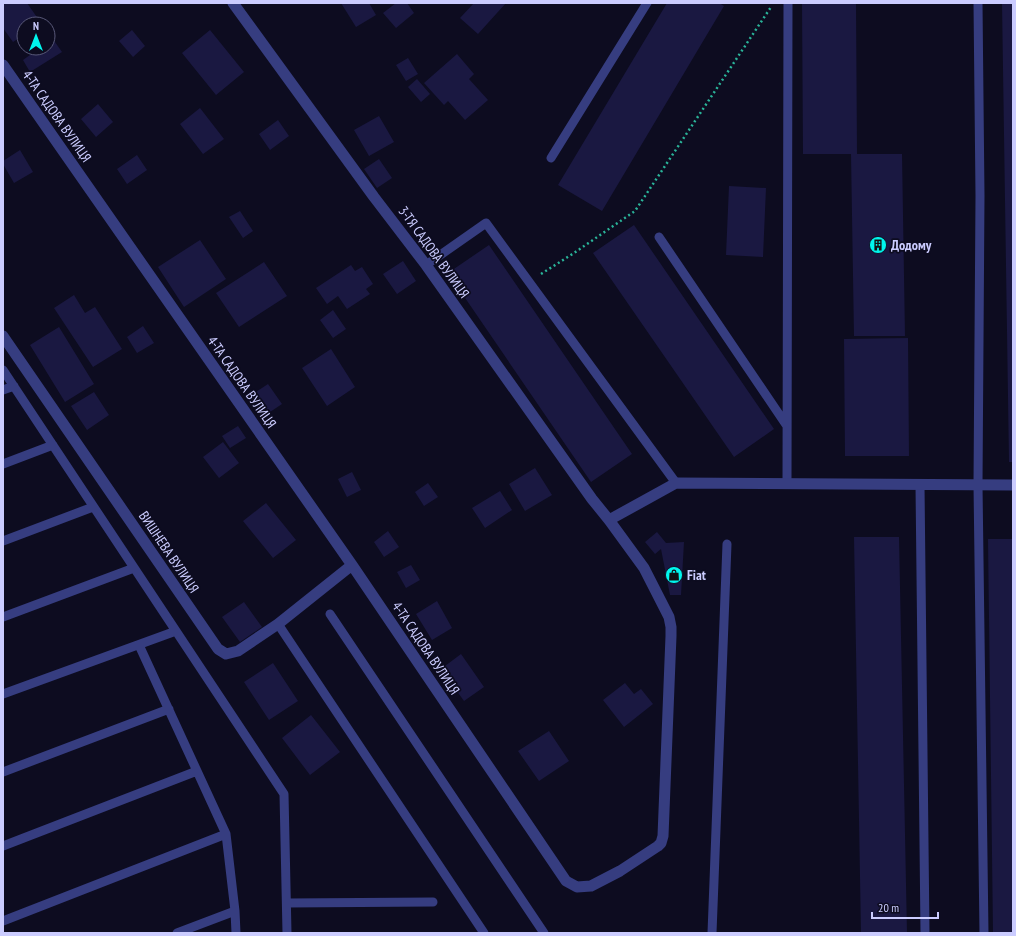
<svg xmlns="http://www.w3.org/2000/svg" width="1016" height="936" font-family="'PT Sans Narrow',sans-serif">
  <style>
    .building { fill: #1a1841 }
    .lines { fill: none; stroke-linecap: round; stroke-linejoin: round }
    .path { stroke: #2ab499; stroke-width: 2.5; stroke-dasharray: 2 3; stroke-linecap: butt }
    .service { stroke: #363d80; stroke-width: 9 }
    .minor { stroke: #363d80; stroke-width: 11 }
    .labels { text-anchor: middle; stroke-width: 3.5; stroke-linejoin: round; paint-order: stroke }
    .street-label { font-size: 14px; fill: #cbccff; stroke: #0d0c20 }
    .poi-label { font-size: 14px; font-weight: bold; fill: #cbccff; stroke: #0d0c20; text-anchor: start }
  </style>
  <rect width="100%" height="100%" fill="#0d0c20"/>
  <path class="building" d="M3 3H27L41 23 40 24H24V35L13 42 3 28Z
    M341 3H369L376 15 356 27Z
    M396 3H407L414 13 396 28 383 13Z
    M474 3H506L478 34 460 18Z
    M667 3H719L724 6 602 211 558 185Z
    M802 3H856L857 154H902L905 336H854L851 154H803Z
    M1002 3H1013V462H1009Z
    M132 30 145 46 133 57 119 41Z
    M210 30 244 72 216 95 182 53Z
    M48 32 62 52 30 72 23 60 37 50 35 48H48Z
    M457 54 474 74 469 79 488 100 465 120 448 101 444 105 424 83Z
    M408 58 418 74 406 81 396 65Z
    M417 79 430 94 421 102 408 87Z
    M98 104 113 122 96 137 81 119Z
    M200 108 224 139 203 154 180 124Z
    M379 116 394 142 369 156 354 130Z
    M278 120 289 136 270 150 259 134Z
    M20 150 33 172 14 183 3 164V161Z
    M137 155 147 170 127 184 117 169Z
    M379 159 392 178 377 188 364 169Z
    M729 186 766 188 763 257 726 255Z
    M240 211 253 231 243 238 229 217Z
    M634 225 774 429 734 457 593 253Z
    M200 240 226 279 184 307 158 267Z
    M489 245 632 454 591 482 448 273Z
    M403 261 416 281 397 294 383 274Z
    M264 262 287 296 239 327 216 293Z
    M351 265 355 271 362 267 373 284 366 289 370 294 347 309 338 296 327 304 316 288Z
    M74 295 85 313 95 307 122 349 93 367 54 308Z
    M333 310 346 329 333 338 320 320Z
    M143 326 154 343 137 353 127 337Z
    M59 327 94 384 65 402 30 345Z
    M908 338 909 456H845L844 339Z
    M331 349 355 387 327 406 302 368Z
    M268 384 282 404 261 418 247 398Z
    M94 392 109 415 87 430 71 406Z
    M238 426 246 438 230 448 222 436Z
    M223 442 239 463 219 478 203 457Z
    M535 468 552 495 525 511 509 484Z
    M352 472 361 490 347 497 338 479Z
    M428 483 438 497 424 506 415 492Z
    M500 491 512 510 485 528 472 508Z
    M266 503 296 540 273 558 243 521Z
    M388 531 399 547 384 557 374 542Z
    M657 532 666 543 684 542 681 595H670L661 549 655 554 645 542Z
    M854 537H899L907 933H861Z
    M988 539H1013V933H993Z
    M411 565 420 580 406 588 397 572Z
    M437 601 452 628 432 640 416 614Z
    M244 602 262 627 240 642 222 617Z
    M461 654 484 687 464 701 441 669Z
    M273 663 298 701 269 720 244 682Z
    M625 683 634 694 641 689 653 704 624 727 603 700Z
    M311 715 340 752 310 775 282 738Z
    M549 731 569 761 539 781 518 751Z"/>
  <g class="lines">
    <path class="path" d="M541 274 574 253 635 211 771 7"/>
    <path class="service" d="M978 3 980 196 978 485 984 933
      M551 158 647 3
      M659 237 787 426
      M426 265 486 223 676 483
      M3 370 284 794 287 933
      M3 390 14 386
      M3 464 53 445
      M787 484 788 3
      M920 485 925 933
      M3 541 93 507
      M330 614 544 933
      M3 617 134 568
      M278 624 484 933
      M139 645 226 834 235 911 236 933
      M3 694 176 631
      M3 772 169 709
      M3 846 197 771
      M287 903 433 902
      M3 921 226 834
      M177 933 235 911
      M712 933 727 544"/>
    <path class="minor" d="M3 65 352 565 566 881 577 887 591 886 620 871 658 846 661 843 663 836 671 636V627L669 617 644 568 609 520 592 499 426 265 374 197 233 3
      M3 336 218 649 226 654 238 651 278 624 352 565
      M609 520 676 483 1013 485"/>
  </g>
  <defs>
    <g id="building-disc" transform="scale(0.9)"><circle r="9.5" fill="#00f6ed" stroke="#0d0c20"/><path d="M-4-6H4V6H1V3H-1V6H-4ZM-2.5-4.3h1.7v1.8h-1.7ZM.8-4.3h1.7v1.8H.8ZM-2.5-1h1.7V.8h-1.7ZM.8-1h1.7V.8H.8Z" fill="#111"/></g>
    <g id="shop-disc" transform="scale(0.9)"><circle r="9.5" fill="#00f6ed" stroke="#0d0c20"/><path d="M-5-2.5h2.3a2.7 3.5 0 0 1 5.4 0H5L5.5 6h-11ZM-1.5-2.5h3a1.5 2.3 0 0 0-3 0Z" fill="#111"/></g>
  </defs>
  <g fill-rule="evenodd">
    <use href="#building-disc" x="878" y="245"/>
    <use href="#shop-disc" x="674" y="575"/>
  </g>
  <g class="labels">
    <g class="street-label">
      <text transform="translate(57 116) rotate(55)" y="5">4-ТА САДОВА ВУЛИЦЯ</text>
      <text transform="translate(434 252) rotate(54)" y="5">3-ТЯ САДОВА ВУЛИЦЯ</text>
      <text transform="translate(242 382) rotate(55)" y="5">4-ТА САДОВА ВУЛИЦЯ</text>
      <text transform="translate(169 552) rotate(56)" y="5">ВИШНЕВА ВУЛИЦЯ</text>
      <text transform="translate(426 648) rotate(56)" y="5">4-ТА САДОВА ВУЛИЦЯ</text>
    </g>
    <g class="poi-label">
      <text x="891" y="250">Додому</text>
      <text x="687" y="580">Fiat</text>
    </g>
  </g>
  <rect width="1016" height="936" fill="none" stroke="#cbccff" stroke-width="8"/>
  <g transform="translate(36 36)"><circle r="19" fill="#0d0c20" stroke="#595979"/>
  <path d="M0-3L7 15L0 10L-7 15Z" fill="#00f6ed"/>
  <text y="-6" font-size="11" font-weight="bold" text-anchor="middle" fill="#cbccff">N</text>
  </g>
  <path d="M872 912v6h66v-6" fill="none" stroke="#cbccff" stroke-width="2"/>
  <text x="878" y="912" font-size="12" fill="#cbccff" stroke="#0d0c20" stroke-width="3" paint-order="stroke">20 m</text>
</svg>
